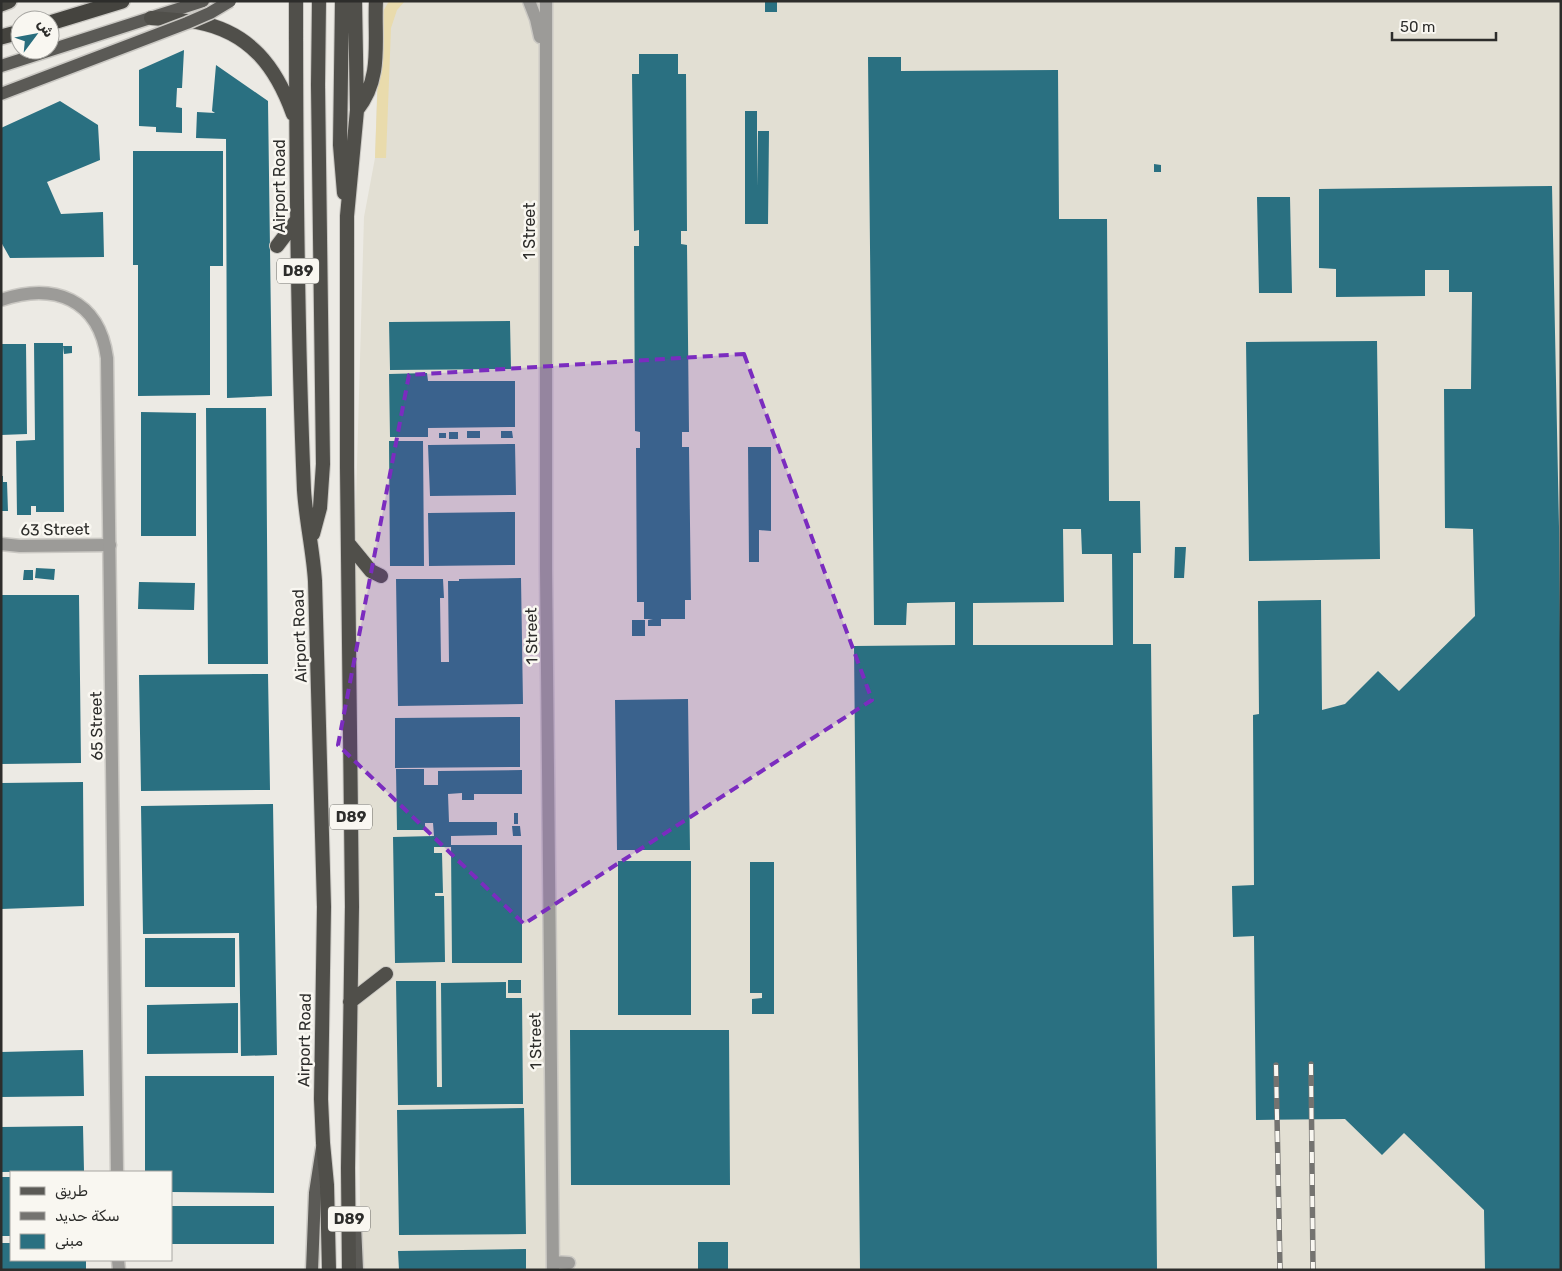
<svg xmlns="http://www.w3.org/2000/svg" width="1562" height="1271" font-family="Rubik,'Noto Naskh Arabic',sans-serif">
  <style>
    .built { fill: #e2dfd3 }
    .green { fill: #e9dbac }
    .building { fill: #2a7081; fill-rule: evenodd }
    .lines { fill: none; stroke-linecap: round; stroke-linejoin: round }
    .minor-casing { stroke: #cac8c3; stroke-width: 15 }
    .tertiary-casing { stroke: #cac8c3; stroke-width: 15 }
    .primary-casing { stroke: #cac8c3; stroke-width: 15 }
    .trunk-casing { stroke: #cac8c3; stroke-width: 16 }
    .motorway-casing { stroke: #cac8c3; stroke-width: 18 }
    .minor { stroke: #9c9b98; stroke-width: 12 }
    .tertiary { stroke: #9c9b98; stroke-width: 12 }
    .primary { stroke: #5b5a56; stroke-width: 12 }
    .trunk { stroke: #504f4a; stroke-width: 14 }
    .motorway { stroke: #45443f; stroke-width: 15 }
    .rail-casing { stroke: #747370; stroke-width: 5.5 }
    .rail { stroke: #f9f7f1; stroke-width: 4; stroke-dasharray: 11; stroke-linecap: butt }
    .primary-bridge-casing { stroke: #cac8c3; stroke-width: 15; stroke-linecap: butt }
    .primary-bridge { stroke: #5b5a56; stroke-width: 12 }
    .marked { fill: #7b2cbf; fill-opacity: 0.2; stroke: #7b2cbf; stroke-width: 4; stroke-dasharray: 10 6; stroke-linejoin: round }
    .labels { text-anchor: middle; stroke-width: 5; stroke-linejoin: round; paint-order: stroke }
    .shield { fill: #f9f7f1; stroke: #6a6a66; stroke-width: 1 }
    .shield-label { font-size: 15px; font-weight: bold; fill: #2d2d2b }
    .street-label { font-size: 16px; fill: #2d2d2b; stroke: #f9f7f1 }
  </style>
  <rect width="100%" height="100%" fill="#eceae4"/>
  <path class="built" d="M380 1H1561V1270H363L360 1204 358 1060 354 572 364 217 375 158Z"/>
  <path class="green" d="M389 1H405L397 10 391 28 386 158H375L380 17Z"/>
  <path class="building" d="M765 1H777V12H765Z
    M184 50 182 88H177L176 107 182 108V133L156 132V127L139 126V70Z
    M639 54H678V74H686L687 231H681V244L687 245 689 432H682V447H689L691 600H685V619H661V626H648V620L653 619H644V602H637L636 448H640V432L635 431 634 246H639V230L634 231 632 74H639Z
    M868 57H901V71L1058 70 1059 219H1107L1109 501H1140L1141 553H1133V644H1151L1157 1270H860L854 646 955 645V602L907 603 906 625H874ZM1063 529H1081L1082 554H1112L1113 645H973V603L1064 602Z
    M216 65 268 101 272 396 227 398 226 139 196 138 197 112 215 113 212 111Z
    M60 101 98 125 100 160 47 182 61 214 103 212 104 257 10 258 1 242V128Z
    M745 111H757V187L758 131H769L768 224H745Z
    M133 151H223V266H210V395L138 396V265H133Z
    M1154 164 1161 165V172H1154Z
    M1552 186 1559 527 1561 759V1270H1485L1484 1210 1404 1133 1382 1155 1345 1119 1256 1120 1254 936 1233 937 1232 886 1254 885 1253 715 1259 714 1258 601 1321 600 1322 710 1345 704 1378 671 1399 691 1475 616 1473 529 1445 528 1444 389H1471L1472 292H1449V270H1425V296L1336 297V269L1319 268V189Z
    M1257 197H1290L1292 293H1259Z
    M510 321 511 369 390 370 389 322Z
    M1377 341 1380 559 1249 561 1246 342Z
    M34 343H63L64 512H36V506H31V515H17L16 441 35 440Z
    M1 344H26L27 434 1 435Z
    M63 346H72V353L64 354Z
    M427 373 428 381H515V427L428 428V437H390L389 374Z
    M206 408H266L268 664H208Z
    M141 412 196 413V536H141Z
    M467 431H480V438H467Z
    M501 431H512L513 438H501Z
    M449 432H458V439H449Z
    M439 433H446V438H439Z
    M389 441H423L424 566H390Z
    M515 444 516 495 430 496 428 445Z
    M748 447H771V531L759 530V562H749Z
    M1 476H3V482H7L8 511H1Z
    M515 512V565L429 566 428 513Z
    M1175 547H1186L1184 578H1174Z
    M36 568 55 569 54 580 35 578Z
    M24 570H33V580H23Z
    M521 578 523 704 398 706 396 579H443L444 598H440L441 662H449L448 581H459V579Z
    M139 582 195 583 194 610 138 609Z
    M1 595H79L81 763 1 764Z
    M632 620H645V636H632Z
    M268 674 270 790 141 791 139 675Z
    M688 699 690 850H617L615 700Z
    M520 717V767L395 768V718Z
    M396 769H424V785H438V771L522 770V794H474V800H462V793L448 794 449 822H497V835L451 836V845H522V963H452L451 847H434V853H442L443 893H435V896H444L445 962 395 963 393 837 434 836 433 823H425V830H397Z
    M83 782 84 906 1 909V783Z
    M273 804 277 1055 241 1056 239 933 143 934 141 806Z
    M514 813H518V824H514Z
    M512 826H520L521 836H513Z
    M618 861H691V1015H618Z
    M750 862H774V1014H752V999L762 998V993H750Z
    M145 938H235V987H145Z
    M508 980H521V993H508Z
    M396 981H436L437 1087H442L441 983 506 982V998H522L523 1104 398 1105Z
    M238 1003V1053L147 1054V1005Z
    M570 1030H729L730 1185H571Z
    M83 1050 84 1096 1 1097V1052Z
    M145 1076H274V1193L171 1192V1172H145Z
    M524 1108 526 1234 399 1235 397 1110Z
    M83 1126 84 1171 1 1172V1127Z
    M1 1177H11V1236H1Z
    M171 1206H274V1244H171Z
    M698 1242H728V1270H698Z
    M1 1243H11V1260H86V1270H1Z
    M526 1249V1270H399L398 1251Z"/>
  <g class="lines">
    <g class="minor-casing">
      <path id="minor" d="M529 1 536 19 540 37
        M546 1V569L553 1270
        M1 544 20 546 110 545
        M553 1262 569 1263"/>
    </g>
    <g class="tertiary-casing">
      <path id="tertiary" d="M1 300C54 282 99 299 107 358L117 1172
        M118 1260 119 1270"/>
    </g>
    <g class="primary-casing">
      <path id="primary" d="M1 66 203 1
        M355 1225 357 1270
        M312 1270 315 1193 322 1148"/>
    </g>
    <g class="trunk-casing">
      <path id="trunk" d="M296 1C296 164 297 327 304 490 306 521 313 550 315 581L324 907 321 1099 323 1143 327 1185 329 1270
        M342 1 340 145 344 193
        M151 18C166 19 182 20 197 22 250 32 276 67 293 114
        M357 110C383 78 374 40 376 1
        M277 246 296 221
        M313 534 320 508 323 464 318 85 319 1
        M348 543 371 571 381 576
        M350 1002 386 974
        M349 1270 348 1168 352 906 347 467V216L357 110 355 1"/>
    </g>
    <g class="motorway-casing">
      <path id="motorway" d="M1 4 9 1
        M50 23 122 1
        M1 37 20 32"/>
    </g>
    <use href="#minor" class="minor"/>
    <use href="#tertiary" class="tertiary"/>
    <use href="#primary" class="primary"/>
    <use href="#trunk" class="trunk"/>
    <use href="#motorway" class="motorway"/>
    <g class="rail-casing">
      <path id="rail" d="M1311 1064 1313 1270
        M1276 1065 1280 1270"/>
    </g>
    <use href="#rail" class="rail"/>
    <g class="primary-bridge-casing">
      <path id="primary-bridge" d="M1 94 187 23 210 13 230 1"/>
    </g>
    <use href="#primary-bridge" class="primary-bridge"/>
  </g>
  <path class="marked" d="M744 354 872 700 524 924 338 745 409 375Z"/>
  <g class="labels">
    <g class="shield">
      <rect x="277" y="258.5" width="42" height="25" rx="4"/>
      <rect x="330" y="804.5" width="42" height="25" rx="4"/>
      <rect x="328" y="1206.5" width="42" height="25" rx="4"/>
    </g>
    <g class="shield-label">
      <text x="298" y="276">D89</text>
      <text x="351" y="822">D89</text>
      <text x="349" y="1224">D89</text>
    </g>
    <g class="street-label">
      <text transform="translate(279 186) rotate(-90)" y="6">Airport Road</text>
      <text transform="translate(529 231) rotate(-90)" y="6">1 Street</text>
      <text transform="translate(55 529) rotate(-1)" y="6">63 Street</text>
      <text transform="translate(299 636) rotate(-92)" y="6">Airport Road</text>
      <text transform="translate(531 636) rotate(-91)" y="6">1 Street</text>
      <text transform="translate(96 726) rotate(-91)" y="6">65 Street</text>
      <text transform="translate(304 1040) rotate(-89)" y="6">Airport Road</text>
      <text transform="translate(535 1041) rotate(-91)" y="6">1 Street</text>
    </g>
  </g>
  <rect width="1562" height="1271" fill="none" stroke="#2d2d2b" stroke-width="5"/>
  <rect x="10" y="1171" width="162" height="90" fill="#f9f7f1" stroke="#a7a6a2"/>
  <rect x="20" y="1187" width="25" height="8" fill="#5b5a56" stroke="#a7a6a2"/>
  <text x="55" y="1196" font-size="15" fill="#2d2d2b">طريق</text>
  <rect x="20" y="1212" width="25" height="8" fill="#747370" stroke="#a7a6a2"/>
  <text x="55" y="1221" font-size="15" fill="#2d2d2b">سكة حديد</text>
  <rect x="20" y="1234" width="25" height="15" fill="#2a7081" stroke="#a7a6a2"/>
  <text x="55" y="1246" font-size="15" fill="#2d2d2b">مبنى</text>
  <g transform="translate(35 35) rotate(58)"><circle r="24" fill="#f9f7f1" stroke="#a7a6a2"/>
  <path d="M0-4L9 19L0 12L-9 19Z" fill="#286d7d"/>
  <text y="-8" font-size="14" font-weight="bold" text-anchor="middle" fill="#2d2d2b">ش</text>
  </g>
  <path d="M1392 32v8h104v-8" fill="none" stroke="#2d2d2b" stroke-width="2.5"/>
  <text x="1400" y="32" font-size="15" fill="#2d2d2b" stroke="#f9f7f1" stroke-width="4" paint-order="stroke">50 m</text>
</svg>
